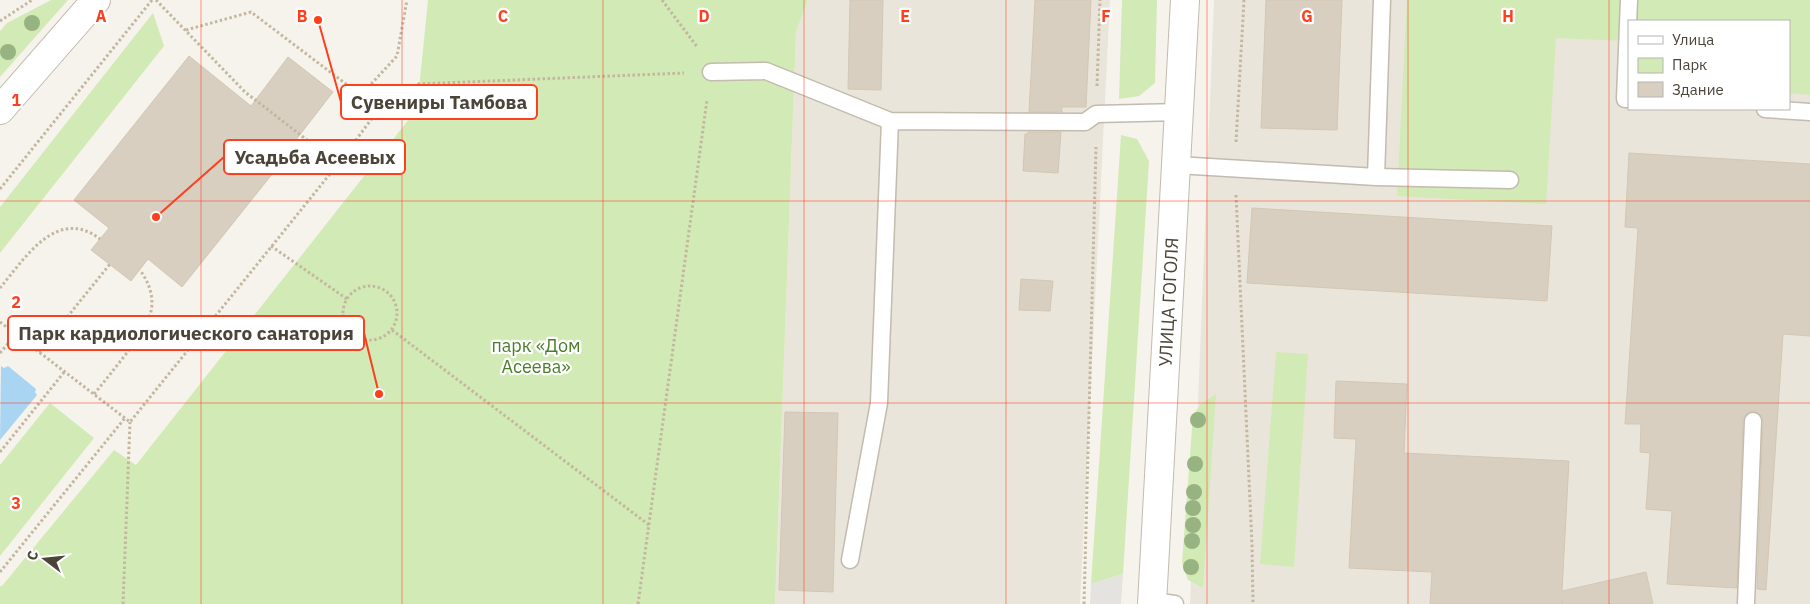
<svg xmlns="http://www.w3.org/2000/svg" width="1810" height="604" font-family="'IBM Plex Sans',sans-serif">
  <style>
    .residential { fill: #eae5da; fill-rule: evenodd }
    .green { fill: #d2eab5 }
    .parking { fill: #e5e3e0 }
    .water { fill: #a9d4f2 }
    .building { fill: #d8cfc1; stroke: #d3c7b4 }
    .lines { fill: none; stroke-linecap: round; stroke-linejoin: round }
    .lane-casing { stroke: #c2bbae; stroke-width: 19 }
    .street-casing { stroke: #c2bbae; stroke-width: 30 }
    .path { stroke: #c4b79f; stroke-width: 3; stroke-dasharray: 2.5 2.5; stroke-linecap: butt }
    .lane { stroke: #fff; stroke-width: 16 }
    .street { stroke: #fff; stroke-width: 28 }
    .tree { fill: #97b381 }
    .grid { fill: none; stroke: #fc3f1d; stroke-width: 1; stroke-opacity: 0.55 }
    .labels { text-anchor: middle; stroke-width: 4.5; stroke-linejoin: round; paint-order: stroke }
    .street-label { font-size: 18px; fill: #4b4439; stroke: #fff }
    .park-label { font-size: 18px; fill: #4a7f2a; stroke: #fff }
    .grid-label { font-size: 16px; text-anchor: middle; font-weight: bold; fill: #fc3f1d; stroke: #fff; stroke-width: 4.5; stroke-linejoin: round; paint-order: stroke }
    .leader { fill: none; stroke: #fc3f1d; stroke-width: 2 }
    .callout-dot { fill: #fc3f1d; stroke: #fff; stroke-width: 2 }
    .callout { fill: #fff; stroke: #fc3f1d; stroke-width: 2 }
    .callout-label { font-size: 19px; text-anchor: middle; font-weight: bold; fill: #4b4439 }
  </style>
  <rect width="100%" height="100%" fill="#f6f3ec"/>
  <path class="residential" d="M808 0H1110L1080 604H775L796 32Z
    M1214 0H1810V604H1190ZM1629 21H1789V109H1629Z"/>
  <path class="green" d="M51 0H68L0 77V31L7 23Z
    M428 0H808L796 32 775 604H0V586H2L114 450 136 465 417 109Z
    M1122 0H1157L1155 83 1139 96 1119 99Z
    M1407 0H1810V95L1789 93V21H1629V41L1556 38 1546 204 1397 196Z
    M153 13 164 46 0 253V207Z
    M1121 135 1137 139 1149 161 1123 574 1091 584Z
    M1276 352 1308 354 1294 567 1260 564Z
    M1216 394 1203 588 1188 580 1182 563 1193 415 1201 404Z
    M50 403 94 438 0 556V465Z"/>
  <path class="parking" d="M1123 574 1121 604H1090L1091 584Z"/>
  <path class="water" d="M1 366 4 368 8 366 36 389 35 392 37 395 0 440Z"/>
  <path class="building" d="M850 0H883L881 90 848 89Z
    M1035 0H1091L1086 107H1062V112H1029Z
    M1266 0H1342L1337 130 1261 128Z
    M189 56 251 106 288 57 333 92 295 141 297 143 182 287 148 259 131 281 91 250 109 228 74 200Z
    M1028 132H1061L1058 173 1023 171 1025 134H1028Z
    M1629 153 1810 164V336L1783 334 1766 590 1757 589 1763 421 1762 416 1754 411 1748 412 1743 421 1737 588 1667 584 1672 511 1646 509 1650 453 1640 452 1641 424H1625L1638 228 1625 227Z
    M1252 208 1552 226 1547 301 1247 283Z
    M1021 279 1053 281 1050 311 1019 310Z
    M1336 381 1407 384 1404 453 1569 461 1562 591 1646 572 1653 604H1562V601V604H1430L1432 572 1349 568 1356 439 1334 438Z
    M785 412 838 413 833 592 779 590Z"/>
  <g class="lines">
    <g class="lane-casing">
      <path id="lane" d="M711 72 766 71 890 121 1085 122 1096 114 1180 112
        M1629 99H1625L1629 0
        M1765 109 1810 112
        M1177 165 1376 177 1510 180
        M1376 177 1382 0
        M850 560 879 403 890 121
        M1152 601 1175 604
        M1746 604 1753 421"/>
    </g>
    <g class="street-casing">
      <path id="street" d="M0 110 96 0
        M1152 604 1185 0"/>
    </g>
    <path class="path" d="M156 0 245 92 338 164
      M662 0 698 48
      M0 21 32 0
      M186 30 251 12 379 109
      M1097 86 1100 0
      M361 95 397 56 407 0
      M1236 142 1244 0
      M0 189 152 0
      M1236 195 1252 545 1253 604
      M271 246 347 299
      M343 313a27 27 0 1 1 54 0a27 27 0 1 1-54 0Z
      M0 288C25 258 57 206 100 239
      M0 322 130 422 338 164 379 109 418 84 684 73
      M392 330 649 525
      M39 352 110 264
      M0 353 16 334
      M94 394C105 381 115 368 126 354 148 326 164 304 140 270
      M0 452 65 371
      M0 572 125 418
      M123 604 130 422
      M638 604 707 100
      M1084 604 1096 147"/>
    <use href="#lane" class="lane"/>
    <use href="#street" class="street"/>
  </g>
  <g class="tree">
    <circle cx="32" cy="23" r="8"/>
    <circle cx="8" cy="52" r="8"/>
    <circle cx="1198" cy="420" r="8"/>
    <circle cx="1195" cy="464" r="8"/>
    <circle cx="1194" cy="492" r="8"/>
    <circle cx="1193" cy="508" r="8"/>
    <circle cx="1193" cy="525" r="8"/>
    <circle cx="1192" cy="541" r="8"/>
    <circle cx="1191" cy="567" r="8"/>
  </g>
  <path class="grid" d="M201 0V604M402 0V604M603 0V604M804 0V604M1006 0V604M1207 0V604M1408 0V604M1609 0V604M0 201H1810M0 403H1810"/>
  <g class="labels">
    <g class="street-label">
      <text transform="translate(1169 302) rotate(-87)" y="6">УЛИЦА ГОГОЛЯ</text>
    </g>
    <g class="park-label">
      <text x="536" y="352">парк «Дом<tspan x="536" dy="21">Асеева»</tspan></text>
    </g>
  </g>
  <g class="grid-label">
    <text x="101" y="22">A</text>
    <text x="302" y="22">B</text>
    <text x="503" y="22">C</text>
    <text x="704" y="22">D</text>
    <text x="905" y="22">E</text>
    <text x="1106" y="22">F</text>
    <text x="1307" y="22">G</text>
    <text x="1508" y="22">H</text>
    <text x="16" y="106">1</text>
    <text x="16" y="308">2</text>
    <text x="16" y="509">3</text>
  </g>
  <path class="leader" d="M318 20L341 102M156 217L224 157M379 394L364 333"/>
  <g class="callout-dot">
    <circle cx="318" cy="20" r="5"/>
    <circle cx="156" cy="217" r="5"/>
    <circle cx="379" cy="394" r="5"/>
  </g>
  <g class="callout">
    <rect x="341" y="85" width="196" height="34" rx="5"/>
    <rect x="224" y="140" width="181" height="34" rx="5"/>
    <rect x="8" y="316" width="356" height="34" rx="5"/>
  </g>
  <g class="callout-label">
    <text x="439" y="109">Сувениры Тамбова</text>
    <text x="315" y="164">Усадьба Асеевых</text>
    <text x="186" y="340">Парк кардиологического санатория</text>
  </g>
  <rect x="1628" y="20" width="162" height="90" fill="#ffffff" stroke="#b7b4b0"/>
  <rect x="1638" y="36" width="25" height="8" fill="#ffffff" stroke="#b7b4b0"/>
  <text x="1672" y="45" font-size="15" fill="#4b4439">Улица</text>
  <rect x="1638" y="58" width="25" height="15" fill="#d2eab5" stroke="#b7b4b0"/>
  <text x="1672" y="70" font-size="15" fill="#4b4439">Парк</text>
  <rect x="1638" y="82" width="25" height="15" fill="#d8cfc1" stroke="#b7b4b0"/>
  <text x="1672" y="95" font-size="15" fill="#4b4439">Здание</text>
  <g transform="translate(45 559) rotate(286)" stroke="#ffffff" stroke-width="4" paint-order="stroke">
  <path d="M0-4L9 19L0 12L-9 19Z" fill="#4b4439"/>
  <text y="-8" font-size="14" font-weight="bold" text-anchor="middle" fill="#4b4439">С</text>
  </g>
</svg>
